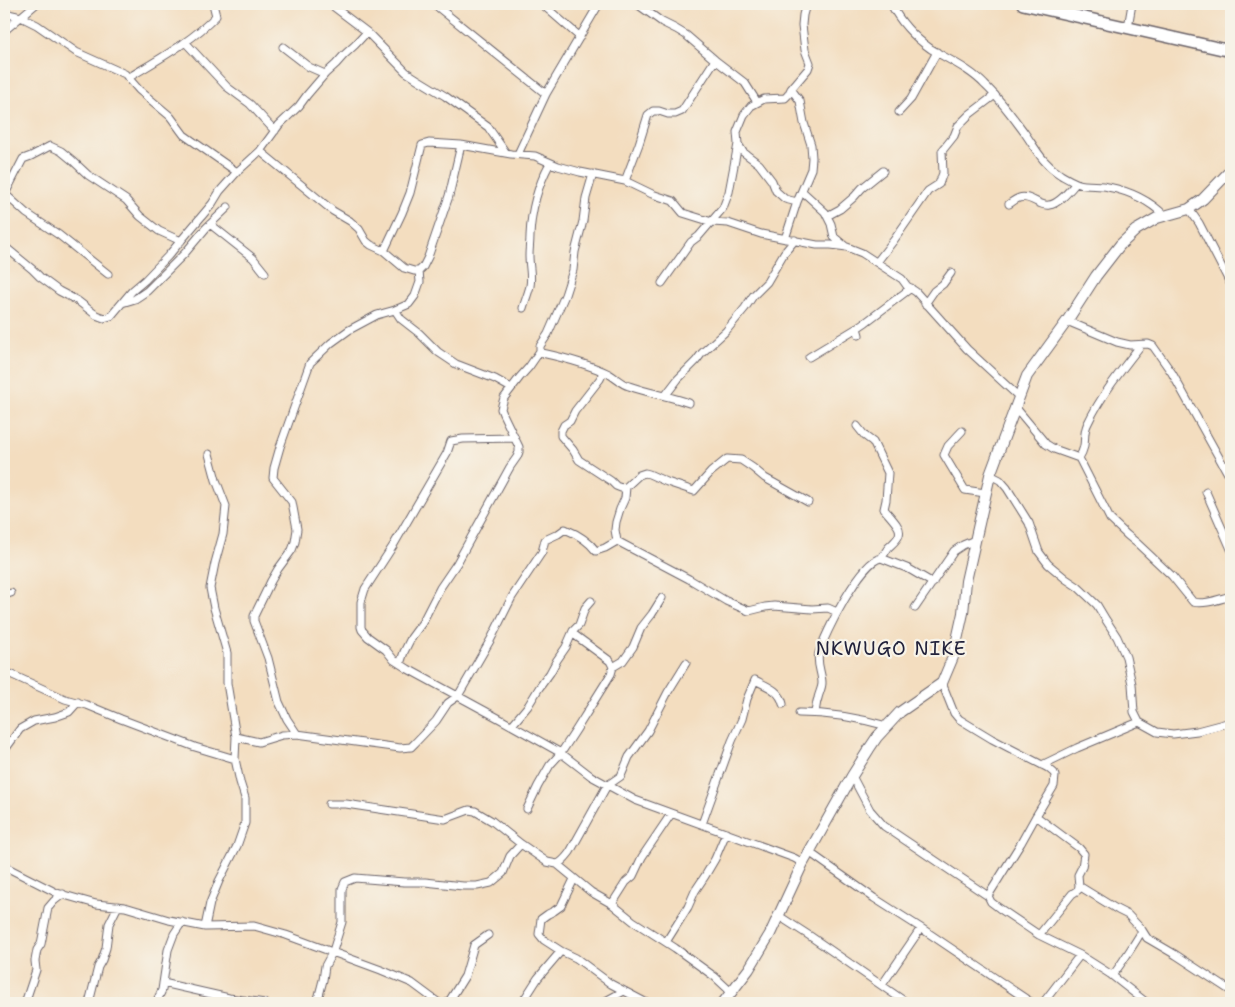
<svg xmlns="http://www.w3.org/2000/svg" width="1235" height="1007" font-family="'Shantell Sans',sans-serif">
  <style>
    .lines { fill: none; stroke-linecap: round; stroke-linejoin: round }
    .street-casing { stroke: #6b6369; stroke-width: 9 }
    .secondary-casing { stroke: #6b6369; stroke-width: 12 }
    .primary-casing { stroke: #6b6369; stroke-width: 14 }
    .street { stroke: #fff; stroke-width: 7 }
    .secondary { stroke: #fff; stroke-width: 10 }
    .primary { stroke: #fff; stroke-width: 11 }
    .labels { text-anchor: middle; stroke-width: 4.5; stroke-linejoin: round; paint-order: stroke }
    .neighbourhood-label { font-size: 19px; letter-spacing: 1px; fill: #22223b; stroke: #f7f3e8 }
  </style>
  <rect width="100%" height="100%" fill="#f7f3e8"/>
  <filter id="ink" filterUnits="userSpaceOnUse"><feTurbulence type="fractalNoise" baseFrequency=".02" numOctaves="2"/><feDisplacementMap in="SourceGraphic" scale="10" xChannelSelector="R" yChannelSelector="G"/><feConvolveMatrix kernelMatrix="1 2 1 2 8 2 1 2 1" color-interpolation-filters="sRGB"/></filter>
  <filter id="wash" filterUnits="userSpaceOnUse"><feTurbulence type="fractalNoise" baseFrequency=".0096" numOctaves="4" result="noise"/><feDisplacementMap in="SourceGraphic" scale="20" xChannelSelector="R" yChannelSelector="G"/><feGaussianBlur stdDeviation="1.12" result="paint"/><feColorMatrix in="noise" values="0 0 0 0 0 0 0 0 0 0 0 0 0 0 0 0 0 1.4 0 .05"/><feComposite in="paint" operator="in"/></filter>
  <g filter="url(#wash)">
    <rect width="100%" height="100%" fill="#f3ddbf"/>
  </g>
  <g filter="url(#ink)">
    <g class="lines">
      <g class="street-casing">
        <path id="street" d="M330 4 367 32 406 72 417 79 445 96 488 127 506 153
          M434 4 546 94
          M542 4 580 37
          M637 4 662 22 676 29 686 35 715 60 745 83 757 102
          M891 4C900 22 914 37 931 49 949 60 970 69 985 85 1000 99 1012 116 1024 132 1036 149 1042 163 1061 175 1068 179 1077 185 1085 185 1093 186 1101 185 1108 187 1129 191 1150 201 1165 216
          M4 13 21 17 37 25 76 52 125 74 139 90 170 116 184 135 204 149 237 172
          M1128 27 1132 4
          M4 31 36 4
          M185 42 227 87 250 104 275 131
          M283 47 309 67 325 74
          M128 78C159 59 191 42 216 16L213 4
          M899 112 911 99 937 52
          M260 151 333 211 350 221 359 229 366 241 371 245 384 251 404 268 414 271H419L423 267 428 257 449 196 461 145
          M518 154 546 94 599 4
          M625 181 639 144 648 115 653 111H659L668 114H675L682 111 715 60
          M802 191 825 212 831 224 834 237 846 247
          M4 193 26 213 59 235 108 274
          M5 194 23 159 31 156 50 146 61 151 72 160 88 175 126 200 140 216 159 231 181 241
          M797 202 785 199 776 191 772 181 759 164 743 152 738 144 737 132 744 115 751 106 764 99 785 98 788 95 791 89 808 69 810 63 805 50 802 25 803 15 806 4
          M1009 204C1012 202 1016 199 1019 198 1030 194 1039 207 1049 205 1059 204 1070 190 1076 183
          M1189 209 1199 223 1231 285
          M827 216 840 209 854 197 862 188 883 171
          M210 224 253 258 265 273
          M785 239 797 202 811 169 812 158 811 145 804 123 800 101 791 89
          M4 246 32 269 40 277 59 291 78 301 96 315 104 318 111 316 132 291 145 280 168 256 212 204 220 191 237 172 260 151 279 125 299 106 307 95 325 74 336 64 344 55 355 45 367 32
          M384 251 402 213 410 193 422 145 429 143 461 145 511 154 535 156 558 166 580 172 625 181 652 194 673 201 683 213 712 222 728 223 761 234 817 245H831L847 247 862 253 902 279 907 286 916 292 967 349 1019 397
          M877 262 894 240 928 191 939 184 943 173 942 151 954 136 958 126 970 114 995 95
          M662 283 691 242 699 236 723 208 729 192 738 144
          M122 303 135 299 147 291 185 253 206 228 228 207
          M925 304 934 291 943 284 951 273
          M523 308C525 301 528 294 530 286 532 276 529 266 529 256 529 249 530 243 530 236 531 211 538 185 550 163
          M395 310 401 319 419 333 438 352 456 364 495 379 511 388
          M1067 321 1117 342 1130 345 1148 344 1153 346 1172 373 1231 479
          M859 335 857 328 866 322 911 288
          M540 351 542 353C565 358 588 364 609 374 616 378 621 384 629 386 648 393 669 396 689 403
          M809 357 857 328
          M601 371 602 375 600 379 575 411 570 421 564 425 561 431V436L573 450 579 460 611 481 616 486 621 488 626 487 639 475 645 473 649 474 667 482 694 491 711 472 727 459 741 460 753 468 765 478 808 502
          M665 396 678 379 696 361 702 353 726 331 745 308 753 296 767 282 784 253 795 240
          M1016 408 1046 444 1054 449 1079 458 1110 519 1127 535 1138 544 1172 576 1193 602C1205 605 1219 599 1231 596
          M857 426 865 436 873 442 888 473 886 500 884 509C888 514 893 519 897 525 904 535 895 541 888 548 886 551 884 555 881 558
          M962 431 948 446 944 455 965 490 985 493
          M515 438 463 439 451 441 447 453 393 546 365 589 361 602V627L362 630 368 637 386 650 394 660 408 669 500 719 561 753 591 776 635 800 794 858 803 863
          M1079 458C1088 444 1082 437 1087 425 1100 397 1122 369 1141 345
          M990 475 1000 480 1007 488 1029 523 1039 552 1048 564 1066 579 1078 587 1097 605 1106 620 1117 637 1126 657 1132 684 1134 712 1139 722 1157 732 1173 734 1197 731 1231 722
          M1206 492 1231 549
          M617 541 615 530 616 522 620 509 625 498 626 487
          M4 595 11 593
          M915 608 954 551 963 545 975 540
          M400 664 404 652 411 638 422 623 440 588 457 563 510 467 517 457 519 452V447L503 414 501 409 502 405 504 398 520 377 529 367 540 351V346L548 334 565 295 573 270 575 252 583 221 586 198 593 174
          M613 667 623 661 633 647 641 628 652 614 662 598
          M4 671 65 699 87 705 121 719 195 747 235 759
          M942 683 954 713 959 719 992 739 1048 768 1054 773 1055 776 1054 786 1036 816 1021 843 988 896
          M799 713C828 713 859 718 887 726
          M815 713C816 708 816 703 818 698 819 693 822 688 822 683 822 673 816 663 819 653 825 633 861 561 881 558L909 569 933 583
          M512 725 528 706 539 688 550 673 557 660 566 647 573 631 579 625 585 608 591 601
          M297 734 287 719 279 702 268 658 254 621V616L271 581 278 569 292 550 295 542 297 529 292 502 273 478 274 468 280 447 310 363 331 343 349 330 377 315 395 310 409 304 415 296 420 282 419 271
          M236 737 259 742 282 735 297 734 400 748 411 747 415 743 436 721 448 703 458 696 491 639 512 597 542 552 545 540 558 534 565 529C577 534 588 540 596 551L605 548 617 541 689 579 726 601 749 611 765 607 774 606 812 609 828 608 837 612
          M4 751 20 729 34 721 55 717 69 712 78 702
          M1042 765 1077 748 1139 722
          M852 776 870 810 884 826 988 896 991 902 999 908 1039 935 1080 955 1110 974 1147 1003
          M329 804H346L445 819 469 810 475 811 492 821 521 844 547 862 557 864 591 892 612 904 633 921 675 948 715 977 731 992
          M527 809 538 786 550 765 561 753 576 730 611 674 613 667 610 661 576 636
          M1036 816 1079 848 1084 854 1082 867 1078 875 1079 886 1078 890 1072 894 1039 935
          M702 824 732 741 742 719 747 699 755 680C766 686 780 690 783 704
          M809 852 874 898 921 928 1032 1003
          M557 864C563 862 566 857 570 852L605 789 608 785 621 776 629 757 648 731 668 692 686 663
          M4 866 57 893 96 904 125 907 169 920 205 927 254 926 286 935 381 970 412 983 439 1003
          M574 879 561 906 554 911 548 914 541 919 539 934 544 940 561 951 576 958 611 984 647 1003
          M1079 886 1118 910 1128 915 1142 930C1141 934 1116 972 1114 973 1113 974 1111 974 1110 974
          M612 904 626 882 633 876 642 857 671 814
          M779 916 810 936 907 1003
          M205 927 210 903 219 881 237 846 245 823V798L240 782 235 759 236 737 227 683V653L214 608 210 588 215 563 223 534 226 506 216 480 209 454
          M1142 930 1147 938 1176 955 1231 991
          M666 942 688 907 695 891 705 876 715 859 726 833
          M163 983 229 998 265 1003
          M882 985 921 928
          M25 1003 36 970 35 961 37 950 41 944 48 908 54 901 63 894
          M89 1003 98 967 102 960 106 948 109 924 118 906
          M156 1003 162 990 168 950 174 934 182 922
          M317 1003 323 980 325 966 333 951 342 922V889L345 882 355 878 404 882H425L463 886H477L491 883 503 873 510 856 521 844
          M448 1003 465 976 474 945 488 935
          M522 1003 538 978 561 951
          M602 1003 624 991
          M1043 1003 1080 955"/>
      </g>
      <g class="secondary-casing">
        <path id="secondary" d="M723 1003 749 969 770 934 803 863 852 776 869 749 877 737 900 712 942 683 953 657 957 640 963 613 966 581 990 475 1027 376 1067 321 1096 276 1120 245 1136 230 1157 218 1189 209 1203 199 1231 170"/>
      </g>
      <g class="primary-casing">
        <path id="primary" d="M1023 4 1231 51"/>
      </g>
      <use href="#street" class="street"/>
      <use href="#secondary" class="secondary"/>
      <use href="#primary" class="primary"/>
    </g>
  </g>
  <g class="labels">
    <g class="neighbourhood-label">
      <text x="891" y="655">NKWUGO NIKE</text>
    </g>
  </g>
  <rect width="1235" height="1007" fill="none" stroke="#f7f3e8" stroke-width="20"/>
</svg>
